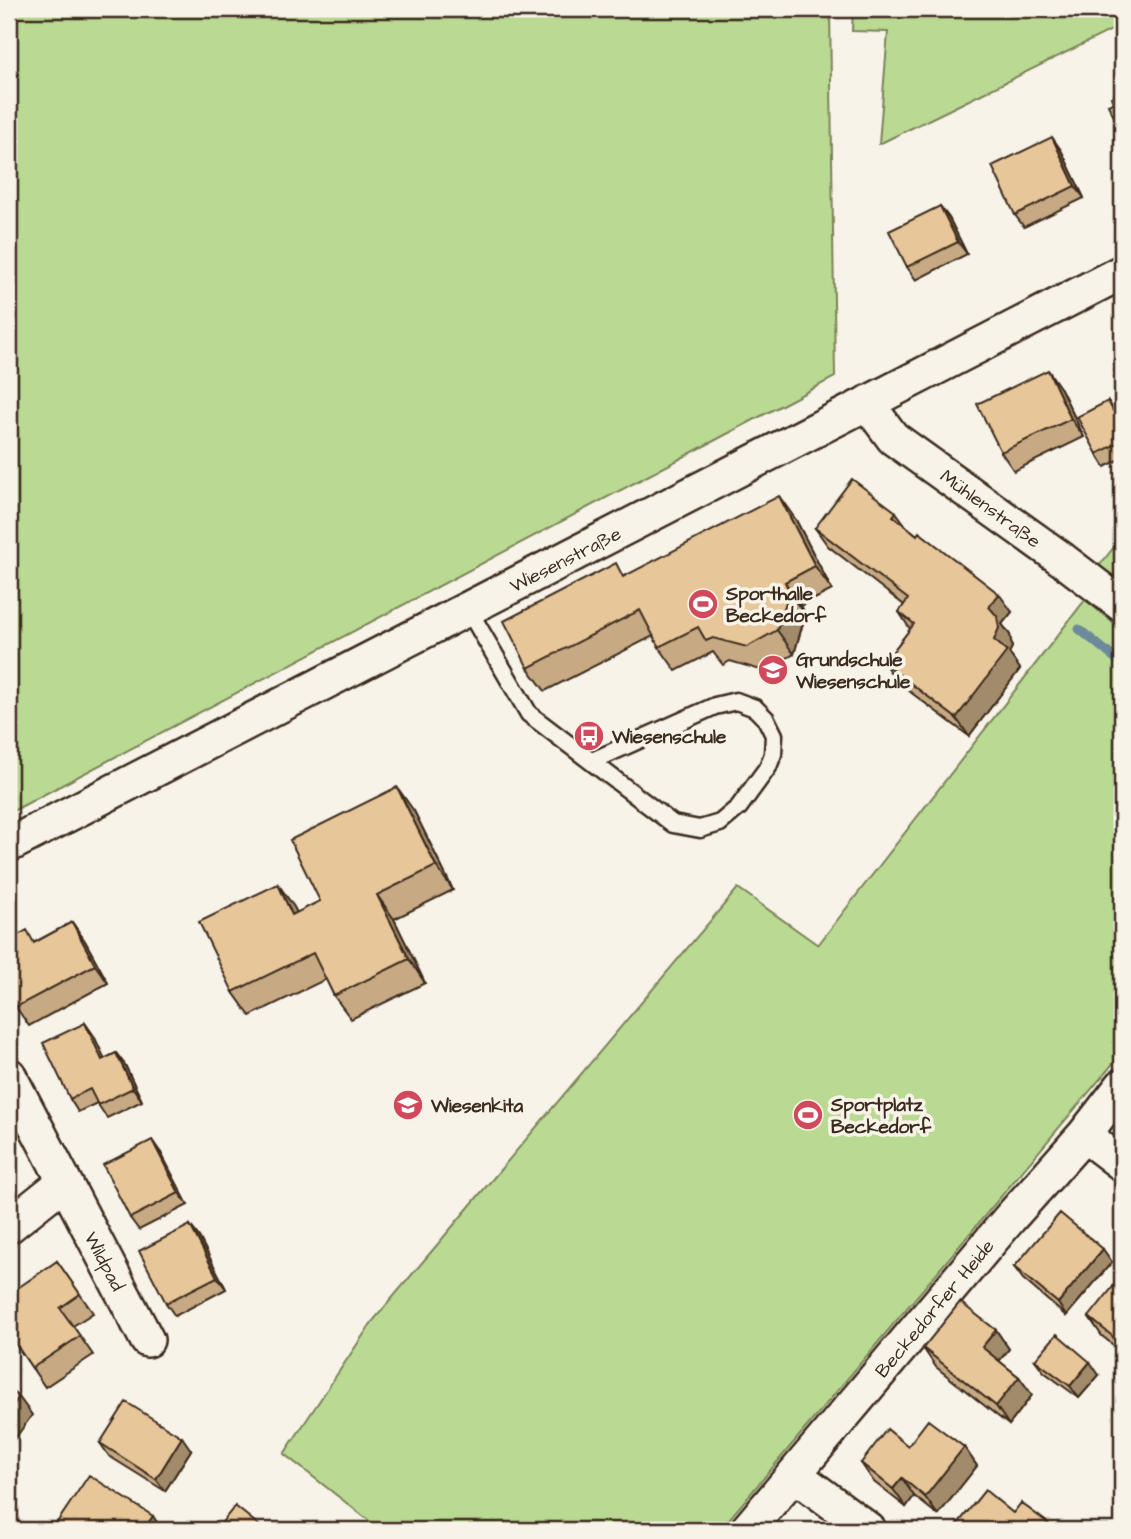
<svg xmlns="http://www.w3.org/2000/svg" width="1131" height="1539" font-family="'Architects Daughter',sans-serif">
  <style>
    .green { fill: #bada93; stroke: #7a8258; stroke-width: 2 }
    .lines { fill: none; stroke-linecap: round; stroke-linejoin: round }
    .stream { stroke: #6d899b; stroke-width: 9 }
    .lane-casing { stroke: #3b2a1e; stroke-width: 21 }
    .street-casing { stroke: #3b2a1e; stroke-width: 38 }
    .lane { stroke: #f7f3e8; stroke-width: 16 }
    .street { stroke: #f7f3e8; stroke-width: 33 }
    .wall { fill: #c7aa84; stroke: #3b2a1e; stroke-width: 2 }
    .shaded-wall { fill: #a28b6b; stroke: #3b2a1e; stroke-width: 2 }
    .building { fill: #e7c699; stroke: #3b2a1e; stroke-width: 2 }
    .labels { text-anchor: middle; stroke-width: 7; stroke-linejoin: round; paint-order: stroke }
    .street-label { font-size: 19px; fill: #3b2a1e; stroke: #f7f3e8 }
    .poi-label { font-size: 19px; font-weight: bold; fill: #3b2a1e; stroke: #f7f3e8; text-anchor: start }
  </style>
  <rect width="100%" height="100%" fill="#f7f3e8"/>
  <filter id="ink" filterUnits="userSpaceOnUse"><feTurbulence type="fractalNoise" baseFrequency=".0143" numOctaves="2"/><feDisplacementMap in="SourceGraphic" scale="14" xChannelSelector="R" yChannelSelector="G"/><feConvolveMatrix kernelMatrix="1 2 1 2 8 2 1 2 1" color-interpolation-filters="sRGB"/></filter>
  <g filter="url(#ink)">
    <path class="green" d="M9 9H830L835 377 9 813Z
      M853 9H1122V25L879 144 888 32 852 31Z
      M1122 537V583L1099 566Z
      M1085 600 1122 629V1053L720 1530H381L284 1454 372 1322 738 888 818 945Z"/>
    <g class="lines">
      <path class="stream" d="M1079 629 1122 664"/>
      <g class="lane-casing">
        <path id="lane" d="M468 609 529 714 673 824 700 829 720 823 739 807 768 767 773 754 774 735 766 719 755 708 736 701 715 706 592 761"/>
      </g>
      <g class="street-casing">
        <path id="street" d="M867 403 893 438 1063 560 1122 605
          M9 845 1122 272
          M9 1075 147 1340
          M1084 1135 1122 1164
          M9 1226 64 1182
          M794 1474 869 1530
          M747 1530 1010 1218 1084 1135 1122 1086"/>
      </g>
      <use href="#lane" class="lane"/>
      <use href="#street" class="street"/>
    </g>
    <path class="wall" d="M1061 150 1084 198 1024 227 1015 215Z
      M940 206 949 218 967 254 916 280 907 267Z
      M1061 389 1084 437 1014 471 1001 452Z
      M1108 401 1122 424V458L1105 467 1097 454Z
      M796 520 832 590 801 606 809 620 803 623 794 654 764 671 730 661 723 665 713 652 676 671 659 647 653 636 545 691 528 668 625 576Z
      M906 526 1012 612 1002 624 1010 635 1012 647 1009 653 1020 669 969 736 897 682 884 663 910 629 899 612 904 605 828 546 815 528Z
      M414 811 453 890 394 919 425 983 351 1019 334 996 326 979 250 1016 233 992 278 884 297 913 320 901Z
      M72 922 85 941 108 983 29 1026 16 1007 35 942Z
      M85 1023 94 1036 104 1059 116 1053 125 1065 142 1101 107 1118 97 1103 78 1112 70 1099Z
      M161 1153 188 1205 139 1230 130 1218Z
      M190 1225 199 1237 226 1289 175 1316 166 1303Z
      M57 1261 93 1313 73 1326 93 1355 45 1387 9 1334Z
      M1112 1262 1066 1316 1023 1279 1014 1267Z
      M1122 1288V1352L1102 1336 1089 1317Z
      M996 1330 1009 1349 999 1361 1019 1377 1032 1395 1009 1425 936 1367 923 1348Z
      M1035 1360 1099 1375 1079 1398 1044 1372Z
      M100 1443 191 1450 165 1491 109 1456Z
      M908 1446 964 1447 977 1466 938 1515 914 1496 906 1507 874 1482 861 1463Z"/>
    <path class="shaded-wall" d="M1052 137 1061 150 1084 198 1075 186Z
      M940 206 949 218 967 254 958 242Z
      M1048 370 1061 389 1084 437 1071 419Z
      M1108 401 1122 424V428Z
      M779 496 796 520 832 590 815 566Z
      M896 512 909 530 893 516Z
      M785 582 801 606 809 620 792 597Z
      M999 594 1012 612 1002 624 1010 635 1012 647 1009 653 1020 669 969 736 956 718 994 640 989 607Z
      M787 599 803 623 794 654 777 630Z
      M397 787 414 811 453 890 436 866Z
      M278 884 294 907 309 938 292 915Z
      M377 895 394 919 425 983 409 959Z
      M72 922 85 941 108 983 95 965Z
      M85 1023 94 1036 111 1072 102 1060Z
      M116 1053 125 1065 142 1101 133 1088Z
      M152 1140 161 1153 188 1205 179 1193Z
      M190 1225 199 1237 226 1289 217 1277Z
      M1103 1249 1112 1262 1066 1316 1058 1303Z
      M996 1330 1009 1349 995 1366 982 1347Z
      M1090 1362 1099 1375 1079 1398 1070 1386Z
      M1019 1377 1032 1395 1009 1425 996 1406Z
      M19 1397 32 1415 9 1447V1411Z
      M182 1437 191 1450 165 1491 156 1479Z
      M964 1447 977 1466 938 1515 925 1497Z
      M902 1478 914 1496 906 1507 893 1489Z
      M153 1516 162 1530H143Z
      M1048 1523 1053 1530H1043Z"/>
    <path class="building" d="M1122 91V141L1116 130 1120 128 1108 105 1113 103 1111 97Z
      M1052 137 1075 186 1015 215 992 166Z
      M940 206 958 242 907 267 889 231Z
      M1122 333V345L1117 335Z
      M1048 370 1071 419 1001 452 977 404Z
      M1108 401 1122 428V441L1097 454 1077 417Z
      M852 479 896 512 893 516 917 535 919 532 999 594 989 607 997 616 999 628 994 640 1007 651 956 718 884 663 914 624 899 612 908 599 815 528Z
      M779 496 815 566 785 582 792 597 787 599 777 630 747 647 713 638 706 641 698 627 659 647 640 610 528 668 504 621 616 563 623 577Z
      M397 787 436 866 377 895 409 959 334 996 313 953 233 992 199 922 278 884 292 915 320 901 290 840Z
      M72 922 95 965 16 1007 9 994V940L27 930 34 943Z
      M85 1023 102 1060 116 1053 133 1088 98 1105 90 1089 70 1099 43 1043Z
      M152 1140 179 1193 130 1218 103 1165Z
      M1060 1213 1103 1249 1058 1303 1014 1267Z
      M190 1225 217 1277 166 1303 139 1251Z
      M57 1261 80 1294 60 1308 80 1336 32 1368 9 1334V1294Z
      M1116 1283 1122 1288V1344L1089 1317Z
      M960 1302 996 1330 982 1347 1019 1377 996 1406 923 1348Z
      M1057 1334 1090 1362 1070 1386 1035 1360Z
      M9 1389 19 1397 9 1411Z
      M126 1402 182 1437 156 1479 100 1443Z
      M928 1420 964 1447 925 1497 902 1478 893 1489 861 1463 887 1429 908 1446Z
      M89 1475 153 1516 143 1530H65L56 1524Z
      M985 1490 1013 1513 1021 1503 1048 1523 1043 1530H961L956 1526Z
      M235 1506 265 1530H216Z"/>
  </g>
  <defs>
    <g id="stadium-disc" transform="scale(1.575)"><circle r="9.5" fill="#d1495b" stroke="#f7f3e8"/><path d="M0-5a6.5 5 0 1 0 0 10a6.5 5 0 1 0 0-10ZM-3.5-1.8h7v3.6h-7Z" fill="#fff"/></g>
    <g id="school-disc" transform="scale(1.575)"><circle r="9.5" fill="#d1495b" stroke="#f7f3e8"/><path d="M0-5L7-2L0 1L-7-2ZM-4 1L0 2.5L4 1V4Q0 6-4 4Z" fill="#fff"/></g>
    <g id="bus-disc" transform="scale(1.575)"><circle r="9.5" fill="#d1495b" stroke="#f7f3e8"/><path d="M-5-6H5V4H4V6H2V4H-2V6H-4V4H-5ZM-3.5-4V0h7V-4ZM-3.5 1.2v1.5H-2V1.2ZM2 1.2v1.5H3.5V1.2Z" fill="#fff"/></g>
  </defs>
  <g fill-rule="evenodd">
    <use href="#stadium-disc" x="703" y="604"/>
    <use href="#school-disc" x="773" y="670"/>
    <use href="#bus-disc" x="589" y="736"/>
    <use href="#school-disc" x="408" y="1105"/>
    <use href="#stadium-disc" x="808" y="1115"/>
  </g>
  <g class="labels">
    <g class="street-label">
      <text transform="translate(991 508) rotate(36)" y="7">Mühlenstraße</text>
      <text transform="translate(565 559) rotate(-27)" y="7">Wiesenstraße</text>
      <text transform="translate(105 1261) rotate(62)" y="7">Wildpad</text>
      <text transform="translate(934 1308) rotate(-50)" y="7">Beckedorfer Heide</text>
    </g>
    <g class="poi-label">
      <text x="726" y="600">Sporthalle<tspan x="726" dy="22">Beckedorf</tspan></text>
      <text x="796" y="666">Grundschule<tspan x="796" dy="22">Wiesenschule</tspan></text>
      <text x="612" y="743">Wiesenschule</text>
      <text x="831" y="1111">Sportplatz<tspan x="831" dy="22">Beckedorf</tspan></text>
      <text x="431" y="1112">Wiesenkita</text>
    </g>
  </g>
  <rect width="1131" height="1539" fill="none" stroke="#f7f3e8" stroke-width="35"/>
  <rect x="18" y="18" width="1096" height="1504" fill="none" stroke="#3b2a1e" stroke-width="2.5" filter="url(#ink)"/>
</svg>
